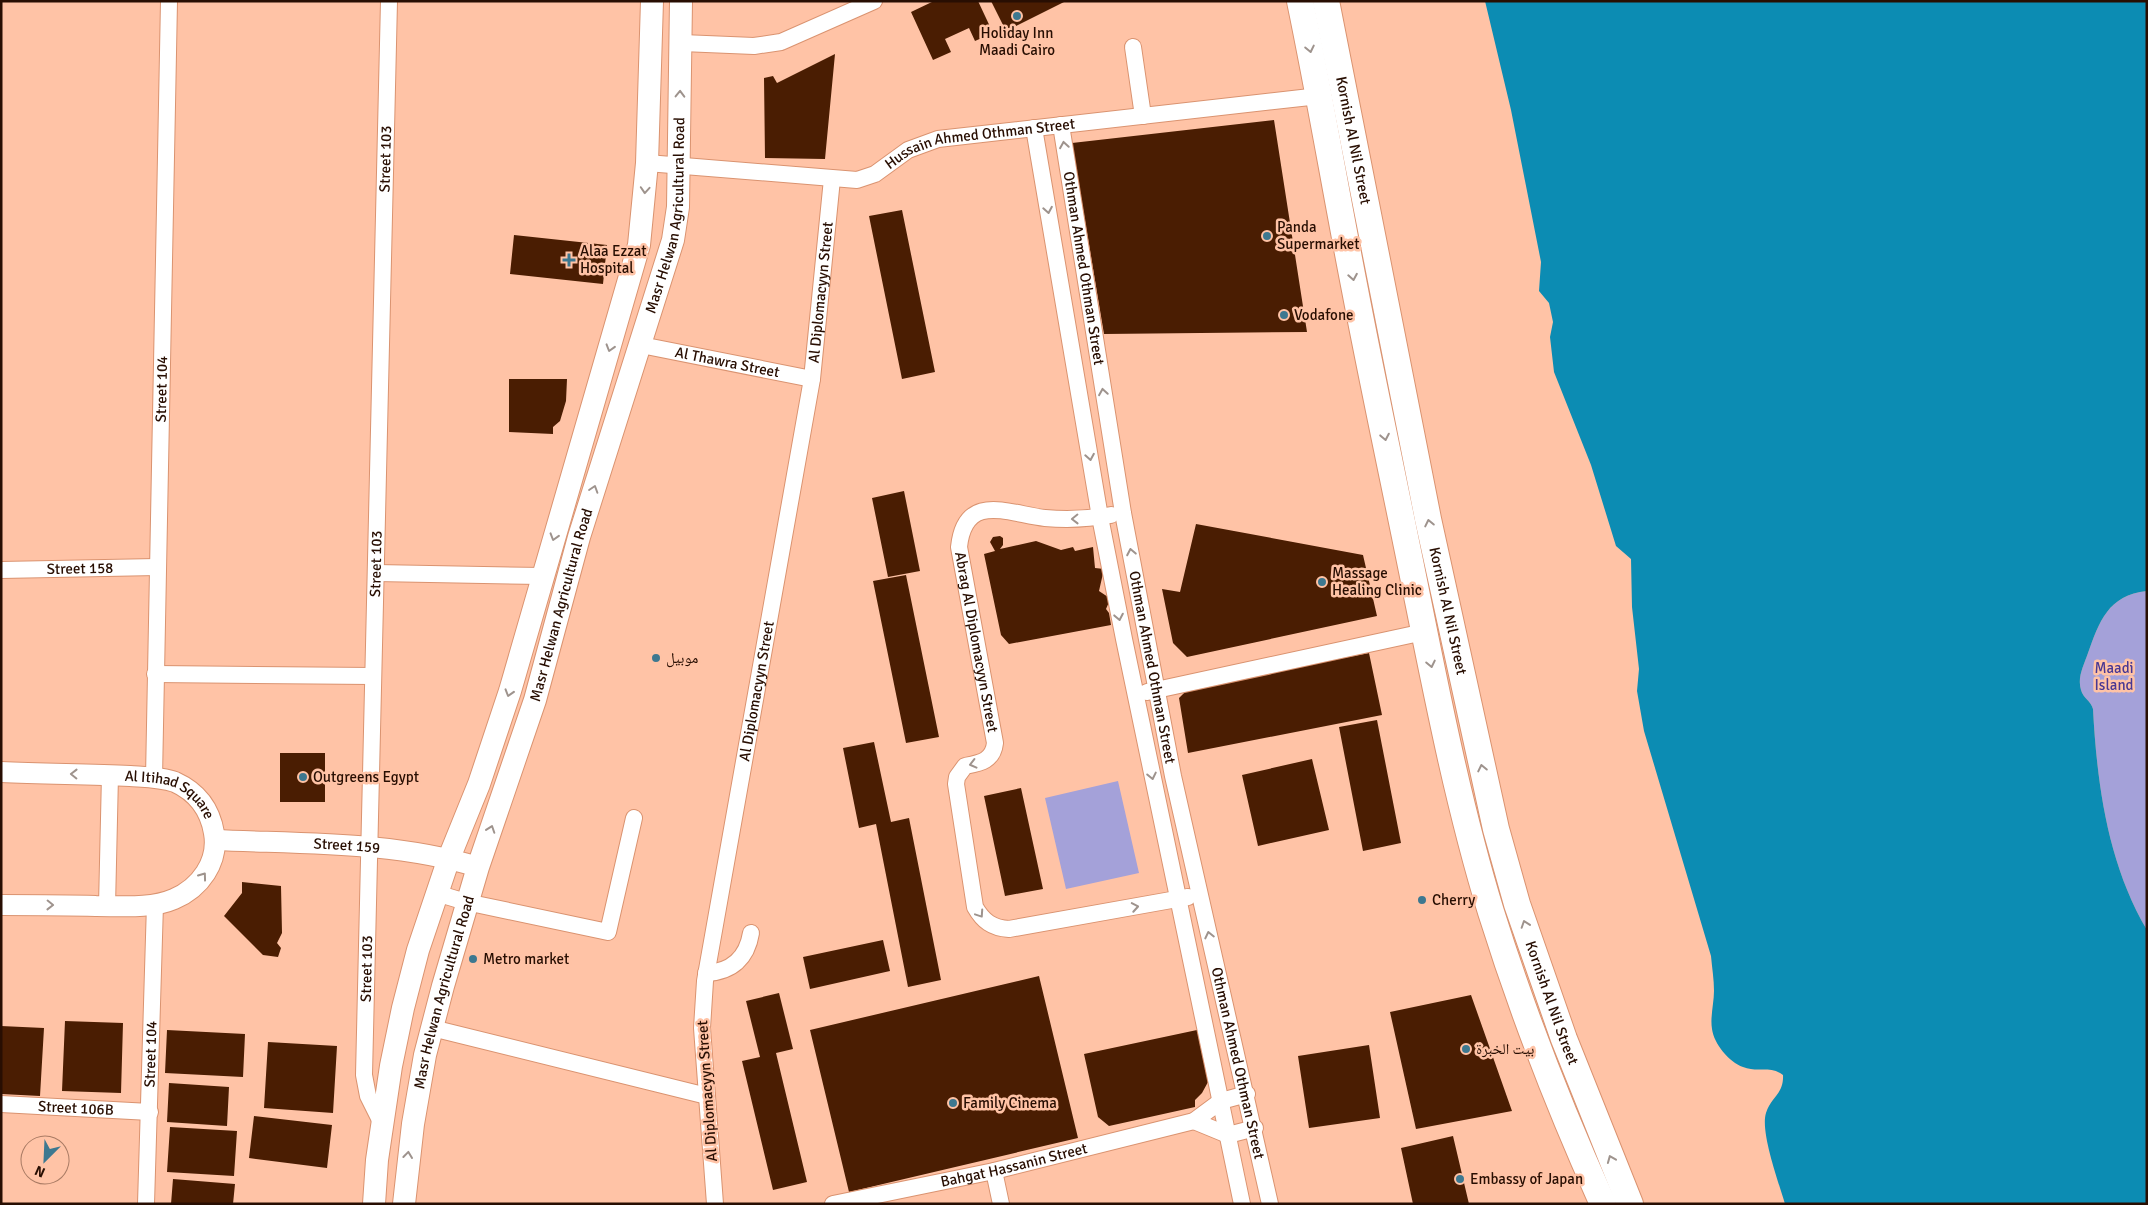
<svg xmlns="http://www.w3.org/2000/svg" width="2148" height="1205" font-family="Signika,'Noto Naskh Arabic',sans-serif">
  <style>
    .green { fill: #a4a1d9 }
    .water { fill: #0c8cb3 }
    .building { fill: #4a1d02 }
    .lines { fill: none; stroke-linecap: round; stroke-linejoin: round }
    .minor-casing { stroke: #da9370; stroke-width: 18 }
    .tertiary-casing { stroke: #da9370; stroke-width: 22 }
    .secondary-casing { stroke: #da9370; stroke-width: 24 }
    .trunk-casing { stroke: #da9370; stroke-width: 28 }
    .minor { stroke: #fff; stroke-width: 16 }
    .tertiary { stroke: #fff; stroke-width: 20 }
    .secondary { stroke: #fff; stroke-width: 22 }
    .trunk { stroke: #fff; stroke-width: 26 }
    .oneway { stroke: #9e938d }
    .poi-dot { fill: #3d7890; stroke: #ffc3a6; stroke-width: 2 }
    .labels { text-anchor: middle; stroke-width: 5; stroke-linejoin: round; paint-order: stroke }
    .poi-label { font-size: 15px; fill: #280e02; stroke: #ffc3a6; text-anchor: start }
    .street-label { font-size: 15px; fill: #280e02; stroke: #ffc3a6 }
    .park-label { font-size: 15px; fill: #493893; stroke: #ffc3a6 }
  </style>
  <rect width="100%" height="100%" fill="#ffc3a6"/>
  <path class="green" d="M2147 591V930C2108 864 2097 785 2093 709 2091 701 2083 698 2081 690 2077 677 2084 665 2088 653 2099 622 2108 595 2147 591Z
    M1118 781 1139 873 1066 889 1045 798Z"/>
  <path class="water" d="M1485 1H2147V591C2108 595 2099 622 2088 653 2084 665 2077 677 2081 690 2083 698 2091 701 2093 709 2097 785 2108 864 2147 930V1204H1785C1779 1183 1760 1132 1766 1113 1771 1097 1784 1094 1783 1075 1770 1065 1757 1073 1743 1067 1729 1062 1714 1044 1712 1029 1710 1017 1714 1003 1714 991 1714 979 1712 968 1711 956L1644 731 1637 691 1639 669 1632 607 1631 559 1616 546 1591 465 1554 372 1550 337 1553 322 1549 303 1539 291 1541 262 1511 110Z"/>
  <path class="building" d="M934 1H978L993 33 975 41 969 28 945 39 951 52 933 60 911 12Z
    M991 1H1066L1006 31Z
    M835 54 825 159 765 158 764 78 773 76 777 83Z
    M1274 120 1307 332 1104 334 1072 143Z
    M902 210 935 372 902 379 869 216Z
    M514 235 607 245 603 284 510 274Z
    M509 379H567L566 401 560 421 553 427V434L509 432Z
    M904 491 920 571 888 577 872 498Z
    M1196 524 1363 555 1377 616 1187 657 1173 643 1162 589 1180 592Z
    M1000 536 1003 538V545L1000 549 1036 541 1061 550 1073 547 1075 551 1093 547 1095 568 1104 569 1099 591 1108 597 1109 602 1106 609 1109 613 1111 625 1009 644 1001 635 984 554 995 551 990 542 993 537Z
    M906 575 939 737 906 743 873 581Z
    M1369 653 1382 715 1188 753 1179 698 1189 688Z
    M1377 720 1401 843 1363 851 1339 727Z
    M874 742 891 822 909 818 941 980 908 987 876 824 859 828 843 748Z
    M280 753H325V802H280Z
    M1312 759 1329 830 1258 846 1242 775Z
    M1021 788 1043 889 1005 896 984 796Z
    M242 882 281 886 282 933 277 943 281 948 278 957 263 955 224 916 242 893Z
    M883 940 890 971 810 989 803 957Z
    M1039 976 1078 1138 849 1192 810 1030Z
    M779 993 793 1049 776 1053 807 1182 773 1190 742 1061 760 1057 746 1001Z
    M1471 995 1512 1111 1416 1129 1390 1012Z
    M65 1021 123 1023 121 1093 62 1091Z
    M1 1026 44 1028 40 1096 1 1094Z
    M167 1030 245 1034 243 1077 165 1073Z
    M1197 1030 1208 1082 1202 1093 1195 1100V1107L1109 1126 1098 1117 1084 1054Z
    M268 1042 337 1046 333 1113 264 1108Z
    M1369 1045 1380 1118 1309 1128 1298 1056Z
    M169 1083 229 1087 227 1126 167 1122Z
    M254 1116 332 1125 327 1168 249 1158Z
    M170 1127 237 1131 234 1176 167 1172Z
    M1453 1136 1469 1204H1413L1401 1148Z
    M173 1179 235 1184 233 1204H171Z"/>
  <g class="lines">
    <g class="minor-casing">
      <g id="minor">
        <path d="M682 43 754 46 781 42 874 1"/>
        <path d="M1133 47 1143 116"/>
        <path id="s1" d="M1061 125 1123 513 1173 776 1270 1204"/>
        <path d="M1034 128 1100 517 1124 639 1242 1204"/>
        <path id="s2" d="M647 163 857 180 875 174 908 150 938 139 1319 96"/>
        <path id="s3" d="M641 345 812 379"/>
        <path id="s4" d="M1111 515C1089 519 1067 520 1045 518 1009 514 965 491 959 547L995 743C993 761 980 763 965 766L957 777 956 784 975 907C983 921 992 928 1009 929L1188 897"/>
        <path id="s5" d="M1 570 157 567"/>
        <path d="M376 573 542 576"/>
        <path d="M155 674 373 676"/>
        <path d="M1147 692 1424 632"/>
        <path id="s6" d="M154 778 169 1"/>
        <path d="M436 893 466 902 608 932 634 818"/>
        <path d="M107 906 110 775"/>
        <path d="M706 973C732 972 747 958 751 933"/>
        <path d="M432 1028 707 1096"/>
        <path id="s7" d="M1 1104 150 1112"/>
        <path d="M1194 1121 1228 1135 1255 1128"/>
        <path id="s8" d="M382 1124 368 1096 364 1075 389 1"/>
        <path d="M994 1171 1001 1204"/>
        <path id="s9" d="M146 1204 155 904"/>
        <path id="s10" d="M715 1204 702 1028 705 981 812 379 832 179"/>
        <path id="s11" d="M833 1204 994 1171 1194 1121 1221 1101 1247 1094"/>
      </g>
    </g>
    <g class="tertiary-casing">
      <g id="tertiary">
        <path id="s12" d="M1 772C44 774 87 774 130 776 144 777 161 777 175 782 197 792 210 809 214 833 219 862 200 888 174 899 151 909 121 906 96 906 64 905 33 905 1 905"/>
        <path id="s13" d="M215 840C302 844 394 841 478 867"/>
      </g>
    </g>
    <g class="secondary-casing">
      <g id="secondary">
        <path d="M374 1204 377 1160 391 1066 403 1008 418 950 449 858 479 784 510 691 639 245 647 163 652 1"/>
        <path id="s14" d="M404 1204 413 1124 425 1055 443 986 478 867 535 700 579 537 673 240 678 207 681 1"/>
      </g>
    </g>
    <g class="trunk-casing">
      <g id="trunk">
        <path d="M1300 1C1320 97 1336 193 1355 290 1373 384 1393 477 1412 571 1435 685 1457 801 1491 912 1522 1011 1560 1109 1603 1204"/>
        <path id="s15" d="M1326 1 1428 519 1496 829 1517 904 1564 1039 1630 1204"/>
      </g>
    </g>
    <use href="#minor" class="minor"/>
    <use href="#tertiary" class="tertiary"/>
    <use href="#secondary" class="secondary"/>
    <use href="#trunk" class="trunk"/>
  </g>
  <defs><path id="oneway-chevron" d="M-2-3.5L2.5 0L-2 3.5" fill="none" stroke-width="1.6" stroke-linecap="round" stroke-linejoin="round" transform="scale(1.25)"/></defs>
  <g class="oneway">
    <use href="#oneway-chevron" transform="translate(1310 49) rotate(78)"/>
    <use href="#oneway-chevron" transform="translate(680 94) rotate(-89)"/>
    <use href="#oneway-chevron" transform="translate(1064 145) rotate(-99)"/>
    <use href="#oneway-chevron" transform="translate(645 190) rotate(94)"/>
    <use href="#oneway-chevron" transform="translate(1048 210) rotate(80)"/>
    <use href="#oneway-chevron" transform="translate(1353 277) rotate(80)"/>
    <use href="#oneway-chevron" transform="translate(610 348) rotate(107)"/>
    <use href="#oneway-chevron" transform="translate(1103 392) rotate(-99)"/>
    <use href="#oneway-chevron" transform="translate(1385 437) rotate(79)"/>
    <use href="#oneway-chevron" transform="translate(1090 457) rotate(80)"/>
    <use href="#oneway-chevron" transform="translate(594 489) rotate(-72)"/>
    <use href="#oneway-chevron" transform="translate(1075 519) rotate(179)"/>
    <use href="#oneway-chevron" transform="translate(1429 523) rotate(-102)"/>
    <use href="#oneway-chevron" transform="translate(554 537) rotate(107)"/>
    <use href="#oneway-chevron" transform="translate(1131 552) rotate(-101)"/>
    <use href="#oneway-chevron" transform="translate(1119 617) rotate(79)"/>
    <use href="#oneway-chevron" transform="translate(1431 664) rotate(78)"/>
    <use href="#oneway-chevron" transform="translate(509 693) rotate(107)"/>
    <use href="#oneway-chevron" transform="translate(973 764) rotate(166)"/>
    <use href="#oneway-chevron" transform="translate(1482 768) rotate(-102)"/>
    <use href="#oneway-chevron" transform="translate(74 774) rotate(-179)"/>
    <use href="#oneway-chevron" transform="translate(1152 776) rotate(78)"/>
    <use href="#oneway-chevron" transform="translate(491 829) rotate(-71)"/>
    <use href="#oneway-chevron" transform="translate(203 876) rotate(-54)"/>
    <use href="#oneway-chevron" transform="translate(50 905) rotate(1)"/>
    <use href="#oneway-chevron" transform="translate(1135 907) rotate(-10)"/>
    <use href="#oneway-chevron" transform="translate(980 914) rotate(56)"/>
    <use href="#oneway-chevron" transform="translate(1525 924) rotate(-109)"/>
    <use href="#oneway-chevron" transform="translate(1209 935) rotate(-103)"/>
    <use href="#oneway-chevron" transform="translate(408 1155) rotate(-83)"/>
    <use href="#oneway-chevron" transform="translate(1611 1159) rotate(-112)"/>
  </g>
  <g class="poi-dot">
    <circle cx="1017" cy="16" r="5"/>
    <circle cx="1267" cy="236" r="5"/>
    <path d="M566.5 252.5h5v5h5v5h-5v5h-5v-5h-5v-5h5z"/>
    <circle cx="1284" cy="315" r="5"/>
    <circle cx="1322" cy="582" r="5"/>
    <circle cx="656" cy="658" r="5"/>
    <circle cx="303" cy="777" r="5"/>
    <circle cx="1422" cy="900" r="5"/>
    <circle cx="473" cy="959" r="5"/>
    <circle cx="1466" cy="1049" r="5"/>
    <circle cx="953" cy="1103" r="5"/>
    <circle cx="1460" cy="1179" r="5"/>
  </g>
  <g class="labels">
    <g class="poi-label">
      <text x="1017" y="38" text-anchor="middle">Holiday Inn<tspan x="1017" dy="17">Maadi Cairo</tspan></text>
      <text x="1277" y="232">Panda<tspan x="1277" dy="17">Supermarket</tspan></text>
      <text x="580" y="256">Alaa Ezzat<tspan x="580" dy="17">Hospital</tspan></text>
      <text x="1294" y="320">Vodafone</text>
      <text x="1332" y="578">Massage<tspan x="1332" dy="17">Healing Clinic</tspan></text>
      <text x="666" y="663">موبيل</text>
      <text x="313" y="782">Outgreens Egypt</text>
      <text x="1432" y="905">Cherry</text>
      <text x="483" y="964">Metro market</text>
      <text x="1476" y="1054">بيت الخبرة</text>
      <text x="963" y="1108">Family Cinema</text>
      <text x="1470" y="1184">Embassy of Japan</text>
    </g>
    <g class="street-label">
      <text dy="5" stroke="none"><textPath href="#s15" startOffset="142">Kornish Al Nil Street</textPath></text>
      <text dy="5" stroke="none"><textPath href="#s2" startOffset="342">Hussain Ahmed Othman Street</textPath></text>
      <text dy="5" stroke="none"><textPath href="#s8" startOffset="969">Street 103</textPath></text>
      <text dy="5" stroke="none"><textPath href="#s14" startOffset="1026">Masr Helwan Agricultural Road</textPath></text>
      <text dy="5" stroke="none"><textPath href="#s1" startOffset="145">Othman Ahmed Othman Street</textPath></text>
      <text dy="5" stroke="none"><textPath href="#s10" startOffset="922">Al Diplomacyyn Street</textPath></text>
      <text dy="5" stroke="none"><textPath href="#s3" startOffset="88">Al Thawra Street</textPath></text>
      <text dy="5" stroke="none"><textPath href="#s6" startOffset="389">Street 104</textPath></text>
      <text dy="5" stroke="none"><textPath href="#s8" startOffset="564">Street 103</textPath></text>
      <text dy="5" stroke="none"><textPath href="#s5" startOffset="79">Street 158</textPath></text>
      <text dy="5" stroke="none"><textPath href="#s14" startOffset="621">Masr Helwan Agricultural Road</textPath></text>
      <text dy="5" stroke="none"><textPath href="#s15" startOffset="622">Kornish Al Nil Street</textPath></text>
      <text dy="5" stroke="none"><textPath href="#s4" startOffset="272">Abrag Al Diplomacyyn Street</textPath></text>
      <text dy="5" stroke="none"><textPath href="#s1" startOffset="550">Othman Ahmed Othman Street</textPath></text>
      <text dy="5" stroke="none"><textPath href="#s10" startOffset="518">Al Diplomacyyn Street</textPath></text>
      <text dy="5" stroke="none"><textPath href="#s12" startOffset="175">Al Itihad Square</textPath></text>
      <text dy="5" stroke="none"><textPath href="#s13" startOffset="132">Street 159</textPath></text>
      <text dy="5" stroke="none"><textPath href="#s8" startOffset="159">Street 103</textPath></text>
      <text dy="5" stroke="none"><textPath href="#s14" startOffset="216">Masr Helwan Agricultural Road</textPath></text>
      <text dy="5" stroke="none"><textPath href="#s15" startOffset="1028">Kornish Al Nil Street</textPath></text>
      <text dy="5" stroke="none"><textPath href="#s9" startOffset="150">Street 104</textPath></text>
      <text dy="5" stroke="none"><textPath href="#s1" startOffset="955">Othman Ahmed Othman Street</textPath></text>
      <text transform="translate(707 1091) rotate(-94)" y="5">Al Diplomacyyn Street</text>
      <text dy="5" stroke="none"><textPath href="#s7" startOffset="75">Street 106B</textPath></text>
      <text dy="5" stroke="none"><textPath href="#s11" startOffset="185">Bahgat Hassanin Street</textPath></text>
    </g>
    <g class="park-label">
      <text x="2114" y="673">Maadi<tspan x="2114" dy="17">Island</tspan></text>
    </g>
  </g>
  <rect width="2148" height="1205" fill="none" stroke="#280e02" stroke-width="5"/>
  <g transform="translate(45 1160) rotate(204)"><circle r="24" fill="#ffc3a6" stroke="#a97b64"/>
  <path d="M0-4L9 19L0 12L-9 19Z" fill="#3d7890"/>
  <text y="-8" font-size="14" font-weight="bold" text-anchor="middle" fill="#280e02">N</text>
  </g>
</svg>
